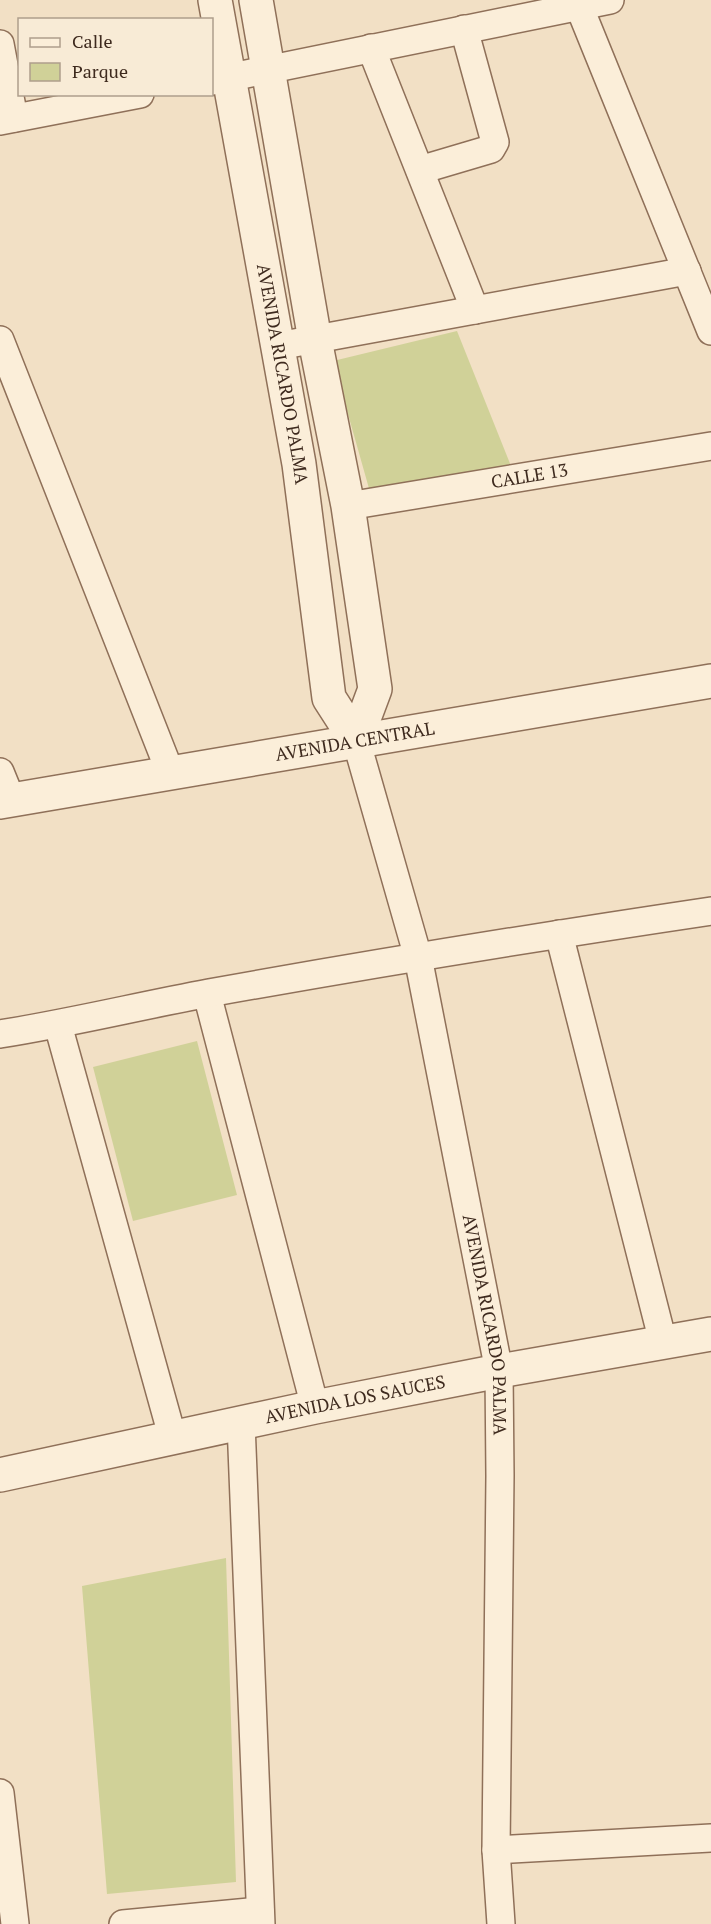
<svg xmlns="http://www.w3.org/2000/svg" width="711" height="1924" font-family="'PT Serif',serif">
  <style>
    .green { fill: #d0d198 }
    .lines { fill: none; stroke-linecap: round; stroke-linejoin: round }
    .minor-casing { stroke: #8f7059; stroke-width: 30 }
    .tertiary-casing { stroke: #8f7059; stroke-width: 36 }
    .minor { stroke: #fbeed9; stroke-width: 27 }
    .tertiary { stroke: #fbeed9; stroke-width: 33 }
    .labels { text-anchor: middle; stroke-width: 4.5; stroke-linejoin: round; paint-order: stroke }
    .street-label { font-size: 18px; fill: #3e2a1e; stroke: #f8ebd6 }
  </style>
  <rect width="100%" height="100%" fill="#f2e0c5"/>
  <path class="green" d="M457 331 513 471 370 492 333 361Z
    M197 1041 237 1195 133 1221 93 1067Z
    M226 1558 236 1882 107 1894 82 1586Z"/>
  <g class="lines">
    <g class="minor-casing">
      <g id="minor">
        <path d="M579 6 711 331"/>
        <path d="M0 44 14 118"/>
        <path d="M371 48 475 310"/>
        <path d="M212 81 610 0"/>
        <path d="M0 121 140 94"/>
        <path d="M420 170 491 149 495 142 464 29"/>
        <path d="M0 340 170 772"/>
        <path d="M278 346 687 271"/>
        <path id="s1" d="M348 506 711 446"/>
        <path id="s2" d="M356 740 418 957 499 1371 500 1476 496 1850 501 1924"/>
        <path d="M0 772 11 799"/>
        <path d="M559 934 663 1342"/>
        <path d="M207 994 315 1407"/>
        <path d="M58 1025 173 1439"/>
        <path d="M0 1034C70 1023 139 1006 209 993 376 963 543 936 711 911"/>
        <path d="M241 1423 261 1924"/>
        <path d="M0 1793 15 1924"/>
        <path d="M496 1850 711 1838"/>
        <path d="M123 1924 260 1911"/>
      </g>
    </g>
    <g class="tertiary-casing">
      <g id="tertiary">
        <path id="s3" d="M215 0 299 464 329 698 356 740"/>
        <path d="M256 0 315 340 348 506 375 689 356 740"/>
        <path id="s4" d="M0 802 711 681"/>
        <path id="s5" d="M0 1475 315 1407 499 1371 711 1334"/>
      </g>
    </g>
    <use href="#minor" class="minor"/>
    <use href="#tertiary" class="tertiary"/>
  </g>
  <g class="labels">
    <g class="street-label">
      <text dy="6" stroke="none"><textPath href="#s3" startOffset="380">AVENIDA RICARDO PALMA</textPath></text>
      <text dy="6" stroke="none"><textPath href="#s1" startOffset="184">CALLE 13</textPath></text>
      <text dy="6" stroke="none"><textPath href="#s4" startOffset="360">AVENIDA CENTRAL</textPath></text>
      <text dy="6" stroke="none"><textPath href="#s2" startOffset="600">AVENIDA RICARDO PALMA</textPath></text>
      <text dy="6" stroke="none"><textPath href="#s5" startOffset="363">AVENIDA LOS SAUCES</textPath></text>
    </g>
  </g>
  <rect x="18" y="18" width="195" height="78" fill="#f8ebd6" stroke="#ae9e8c" stroke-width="1.5"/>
  <rect x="30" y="38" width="30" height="9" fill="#fbeed9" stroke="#ae9e8c" stroke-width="1.5"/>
  <text x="72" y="48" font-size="18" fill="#3e2a1e">Calle</text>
  <rect x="30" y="63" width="30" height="18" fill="#d0d198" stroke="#ae9e8c" stroke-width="1.5"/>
  <text x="72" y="78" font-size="18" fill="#3e2a1e">Parque</text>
</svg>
